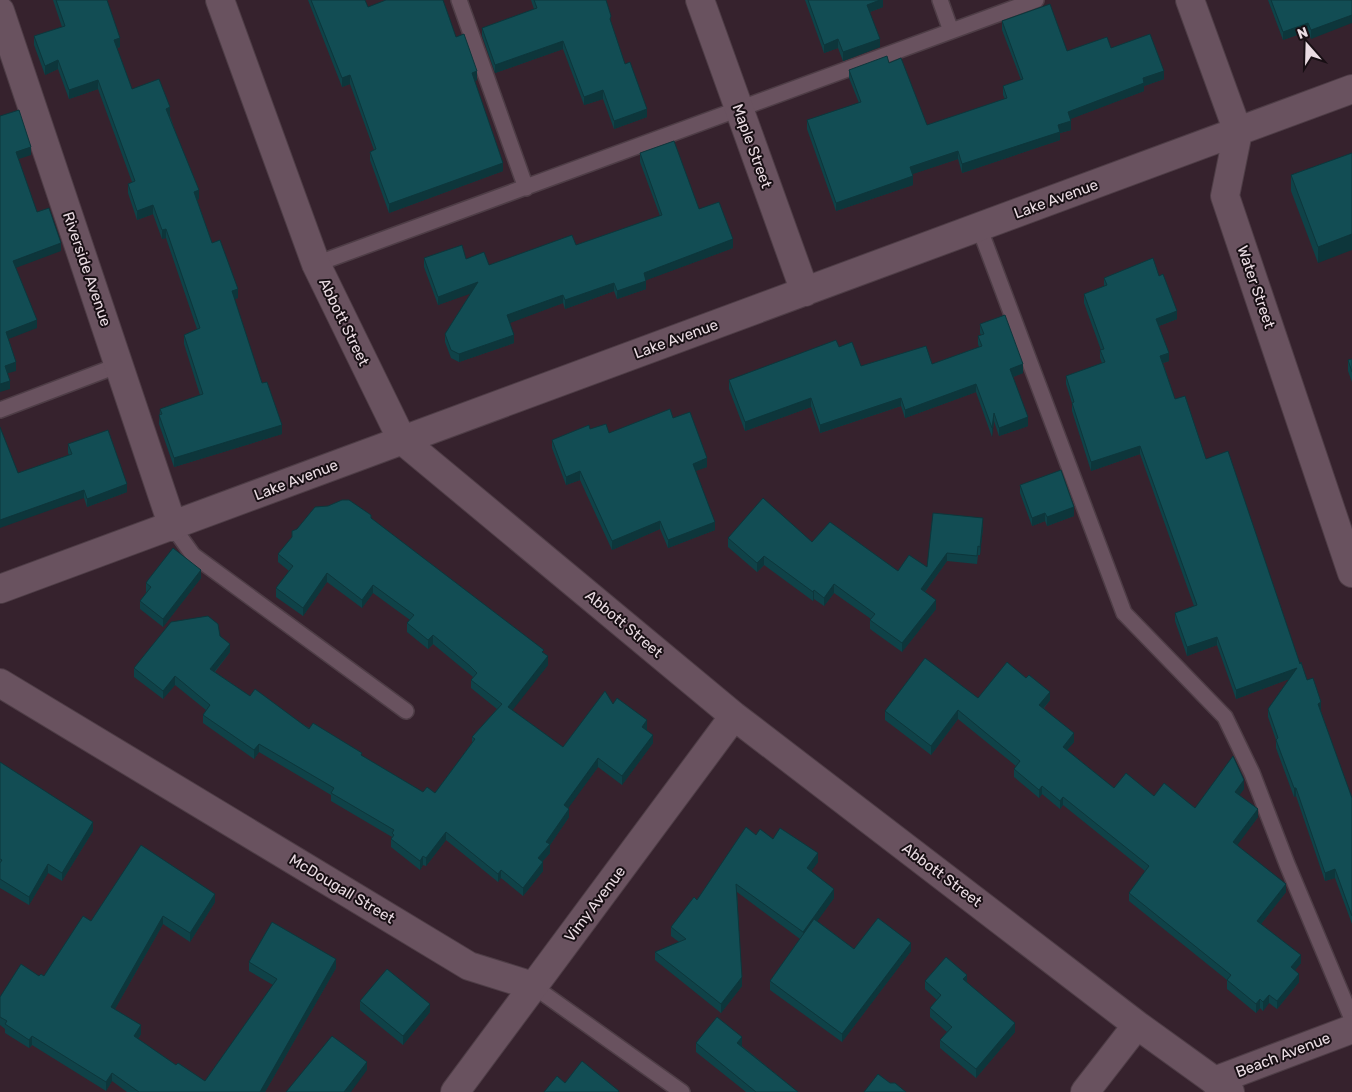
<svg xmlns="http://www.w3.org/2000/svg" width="1352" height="1092" font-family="Rubik,sans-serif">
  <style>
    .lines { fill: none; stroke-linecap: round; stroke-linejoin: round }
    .lane-casing { stroke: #4e3d46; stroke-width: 18 }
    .street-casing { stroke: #4e3d46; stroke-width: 30 }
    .lane { stroke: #69525f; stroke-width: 15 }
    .street { stroke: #69525f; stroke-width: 28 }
    .wall { fill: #0f4248 }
    .shaded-wall { fill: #0d363b }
    .building { fill: #124d54; stroke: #0d363b }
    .labels { text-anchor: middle; stroke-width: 4; stroke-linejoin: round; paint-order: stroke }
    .street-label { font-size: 15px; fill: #eadce3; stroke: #180f14 }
  </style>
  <rect width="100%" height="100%" fill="#36222d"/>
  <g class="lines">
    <g class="lane-casing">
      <path id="lane" d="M459 0 526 188
        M940 0 951 31
        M979 227 1124 613 1225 717 1252 773 1287 864 1352 1019
        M316 264 1036 0
        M0 410 119 365
        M173 527 193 555 406 711
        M533 986 682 1092"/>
    </g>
    <g class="street-casing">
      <path id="street" d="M220 0 316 264 402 440 734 716 1137 1025 1230 1092
        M700 0 805 292
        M1190 0 1238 132 1225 196 1352 573
        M0 11 173 527
        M0 589 1352 89
        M0 683 469 966 533 986
        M1214 1081 1352 1029
        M455 1092 734 716
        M1085 1092 1137 1025"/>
    </g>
    <use href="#lane" class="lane"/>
    <use href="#street" class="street"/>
  </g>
  <path class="wall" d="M53 0H107L120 47 117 48 132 89 170 116 199 199 197 200 212 243 238 298 234 299 262 383 282 434 174 467 159 424 160 409 200 395 184 344V335L197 329 166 238 162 239 153 214 137 220 128 193V184L132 182 98 89 69 99 58 69 45 75 34 45V36L62 27Z
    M308 0H365L368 7 456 37 477 80 475 81 503 171 389 213 370 160V152L374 150 350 84 342 87Z
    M531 0H606L611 24 625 64 647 117 614 129 603 99 584 105 563 49 495 73 482 36V28L534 9Z
    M805 0H883V7L870 12 880 47 843 61 838 48 824 53Z
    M1268 0H1352L1311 39 1308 31 1283 40Z
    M1002 21 1067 51 1111 48 1164 79 1144 86V91L1070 119 1071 130 1060 133V140L962 173 958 159 912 174 913 185 836 211 807 129V120L859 103 849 78V70L889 63 927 125 1005 99 1003 95V86L1021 80 1002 30Z
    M640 153 699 209 733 248 646 280V289L617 299 614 291 565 309 563 303 509 323 514 343 459 362 451 358 445 342V334L471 293 438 305 424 267V258L466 259 489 265 576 245 660 216 640 162Z
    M1352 153 1318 263 1291 191V175Z
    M1159 276 1177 319 1159 326 1169 361 1163 363 1175 399 1206 459 1321 711 1342 773 1352 798V924L1335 878 1325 881 1296 796 1294 797 1276 748V740L1268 717V709L1289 679 1236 699 1217 645 1187 656 1175 621V613L1194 606 1140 454 1091 471 1072 411V403L1066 384V376L1102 363 1100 358V350H1101L1084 303V294L1104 286V278Z
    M980 324 1023 373 1013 377 1028 426 999 436 994 421 992 437 976 392 905 418 901 406 820 433 811 407 745 431 729 389V380L839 347 861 366 932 364 979 347 978 344V336L981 335 980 333Z
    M1352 359V382L1348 371V360Z
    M673 418 707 467 695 471 715 530 668 548 660 529 612 550 580 480 566 485 552 448V440L590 429 609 433Z
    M68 444 127 492 87 507 84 498 18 473 69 455 68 453Z
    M1020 485 1074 516 1047 526 1045 521 1032 526 1020 493Z
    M371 518 544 653 548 665 512 710 563 747 613 704 647 729 646 730 653 743 622 785 598 767 568 808 569 817 550 845V853L542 862 543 871 523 896 501 878 498 882 446 840 426 866 423 865 420 870 391 847V839L392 837 331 801V795L259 752 254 759 203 723V715L206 710 175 685 163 699 134 677V668L220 636 230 652 215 672 250 696 362 756 423 792 435 793 472 743V737L497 709 471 688V680L473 677 433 644 428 649 407 632V623L410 620 373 593 362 608 327 582 303 616 276 597V588L289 571 278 562V554Z
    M983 527 980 555H978L977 564 947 561 925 592 936 609 902 652 870 629V620L871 619 834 593 824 606 814 599 813 601 764 565 757 572 728 547V538L812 542 898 571 927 567Z
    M201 578 163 627 140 609V601L147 592H146V583Z
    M978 698 1050 700 1044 708 1074 742 1067 750 1114 788 1154 796 1195 808 1244 789 1239 795 1258 817 1237 845 1286 892 1261 924 1301 963 1295 970 1299 982 1277 1009 1269 1003 1263 1011 1260 1008 1256 1013 1227 989V980L1129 901V893L1145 871 1063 805 1060 809 1042 794 1039 798 1014 777V769L1016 766 958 719 931 755 885 720V711Z
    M0 762 93 831 62 881 48 873 29 905 0 888Z
    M756 835 773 839 818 862 811 871 834 898 817 921 854 949 911 951 842 1042 770 990V981L800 939 737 892 742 986 721 1013 655 960V952L679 942 671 936V927Z
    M215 902 190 942 163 924 115 1009 141 1034 138 1039 176 1065 205 1081 273 985 249 971V962L336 968 265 1092H127L112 1081 106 1091 32 1045 29 1048 5 1033V1029L0 1025V997L39 976H44L91 921Z
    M925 981 967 983 1015 1032 976 1078 940 1048V1040L947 1032 930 1017V1008L937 1000 925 989Z
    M360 1001 430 1012 403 1045 360 1010Z
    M696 1043 742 1046 798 1092H746L696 1052Z"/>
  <path class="shaded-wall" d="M880 0H883V7L867 13V5Z
    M1352 15V23L1311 39V30Z
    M1308 23V31L1283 40V32Z
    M120 38V47L114 49V40Z
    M838 39V48L824 53V45Z
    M880 39V47L843 61V52Z
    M563 41V49L495 73V65Z
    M58 60V69L45 75V66Z
    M477 71V80L472 82V73Z
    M1164 71V79L1144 86V91L1068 120V112L1143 78Z
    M350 75V84L342 87V78Z
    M98 80V89L69 99V90Z
    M603 90V99L584 105V97Z
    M170 107V116L166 118V109Z
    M647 109V117L614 129V121Z
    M1071 121V130L1060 133V140L962 173V164L1058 125Z
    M31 147V155L16 160V152Z
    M958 151V159L910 175V167Z
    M503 163V171L389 213V204Z
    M913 176V185L836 211V203Z
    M199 190V199L194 201V192Z
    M153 205V214L137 220V211Z
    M166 229V238L162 239V230Z
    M1352 234V250L1318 263V247Z
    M733 239V248L644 281V273Z
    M61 243V251L13 269V261Z
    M646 281V289L617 299V291Z
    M478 282V291L438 305V297Z
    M614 283V291L565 309V300Z
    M238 289V298L232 300V291Z
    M563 295V303L507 324V315Z
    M1177 311V319L1156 327V319Z
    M37 320V328L6 340V332Z
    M514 335V343L459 362V354Z
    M1169 353V361L1160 364V356Z
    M16 362V371L5 374V366Z
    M1023 364V373L1010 378V369Z
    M10 381V389L0 392V384Z
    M976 384V392L905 418V410Z
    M811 398V407L745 431V422Z
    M901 398V406L820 433V425Z
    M994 413V421L992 437V428Z
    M1028 417V426L999 436V428Z
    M282 425V434L174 467V458Z
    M1140 446V454L1091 471V462Z
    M707 458V467L693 472V464Z
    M580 471V480L566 485V477Z
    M127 484V492L87 507V499Z
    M84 490V498L0 528V520Z
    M1074 507V516L1047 526V517Z
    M1045 513V521L1032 526V518Z
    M983 518V527L980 555V547Z
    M660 521V529L612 550V541Z
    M715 522V530L668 548V540Z
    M947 553V561L921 597V589Z
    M764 556V565L757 572V563Z
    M201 570V578L163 627V619Z
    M327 573V582L303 616V608Z
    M834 584V593L824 606V598Z
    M373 585V593L362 608V600Z
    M814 590V599L813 601V592Z
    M936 600V609L902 652V643Z
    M433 635V644L428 649V640Z
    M1217 637V645L1187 656V647Z
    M230 644V652L210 677V669Z
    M548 656V665L508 716V707Z
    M1297 668V676L1236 699V690Z
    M175 676V685L163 699V691Z
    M1050 692V700L1039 713V705Z
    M1321 702V711L1318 712V704Z
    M958 710V719L931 755V746Z
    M647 720V729L642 736V727Z
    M1074 733V742L1063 755V747Z
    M653 735V743L622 785V776Z
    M259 744V752L254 759V750Z
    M598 758V767L564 814V805Z
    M1244 780V789L1235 801V792Z
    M1042 786V794L1039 798V790Z
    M1294 788H1296V796L1294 797Z
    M1063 797V805L1060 809V801Z
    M569 809V817L550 845V853L538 866V858L546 842Z
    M1258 809V817L1233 851V842Z
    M93 822V831L62 881V873Z
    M446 832V840L426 866V858Z
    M818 853V862L807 877V868Z
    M423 856V865L420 870V861Z
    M543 862V871L523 896V888Z
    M48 864V873L29 905V897Z
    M1335 869V878L1325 881V873Z
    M501 870V878L498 882V874Z
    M1286 884V892L1257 929V921Z
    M834 889V898L803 941V932Z
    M215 894V902L190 942V933Z
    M163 916V924L111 1016V1007Z
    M911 943V951L842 1042V1034Z
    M1301 955V963L1291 975V967Z
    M336 959V968L265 1092H260Z
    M1299 974V982L1277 1009V1001Z
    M967 975V984L963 979Z
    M742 977V986L721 1013V1004Z
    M1269 995V1003L1263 1011V1002Z
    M1260 999V1008L1256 1013V1004Z
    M430 1004V1012L403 1045V1036Z
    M1015 1023V1032L976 1078V1069Z
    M141 1025V1034L134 1045V1036Z
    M32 1036V1045L29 1048V1040Z
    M742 1037V1046L737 1051V1043Z
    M367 1062V1070L351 1092H344Z
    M112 1073V1081L106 1091V1082Z"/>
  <path class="building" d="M56 0H107L120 38 114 40 132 89 159 79 170 107 166 109 199 190 194 192 212 243 220 240 238 289 232 291 262 383 267 382 282 425 174 458 159 415 162 414 160 409 203 394 184 335 200 328 166 229 162 230 153 205 137 211 128 184 135 181 98 80 69 90 58 60 45 66 34 36 65 26Z
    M311 0H365L368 7 386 0H443L456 37 464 34 477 71 472 73 503 163 389 204 370 152 376 149 350 75 342 78Z
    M534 0H606L611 16 610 19 625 64 630 62 647 109 614 121 603 90 584 97 563 41 495 65 482 28 537 8Z
    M808 0H880L867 5 880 39 843 52 838 39 824 45Z
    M1271 0H1352V15L1311 30 1308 23 1283 32Z
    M1050 4 1067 51 1107 37 1111 48 1150 34 1164 71 1143 78 1144 83 1068 112 1071 121 1058 125 1060 132 962 164 958 151 910 167 913 176 836 203 807 120 861 102 849 70 887 56 889 63 901 58 927 125 1007 98 1003 86 1023 79 1002 21Z
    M19 110 31 147 16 152 37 212 49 208 61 243 13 261 37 320 6 332 16 362 5 366 10 381 0 384V116Z
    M674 141 699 209 719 202 733 239 644 273 646 281 617 291 614 283 565 300 563 295 507 315 514 335 459 354 451 350 445 334 478 282 438 297 424 258 462 245 466 259 484 252 489 265 572 235 576 245 662 215 640 153Z
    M1352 153V234L1318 247 1291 175Z
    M1153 258 1159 276 1163 274 1177 311 1156 319 1169 353 1160 356 1175 399 1185 396 1206 459 1228 451 1300 664 1301 662 1307 680 1313 678 1321 702 1318 704 1352 798V916L1335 869 1325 873 1296 788H1294L1276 740 1278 738 1268 709 1297 668 1236 690 1217 637 1187 647 1175 613 1197 605 1140 446 1091 462 1072 403 1074 402 1066 376 1105 362 1100 350 1104 349 1084 294 1107 285 1104 278Z
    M1005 315 1023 364 1010 369 1028 417 999 428 994 413 992 428 976 384 905 410 901 398 820 425 811 398 745 422 729 380 836 340 839 347 852 342 861 366 926 346 932 364 982 346 978 336 984 334 980 324Z
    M1352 359V372L1348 360Z
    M670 409 673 418 690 412 707 458 693 464 715 522 668 540 660 521 612 541 580 471 566 477 552 440 589 425 590 429 606 424 609 433Z
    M0 427 18 473 72 454 68 444 108 430 127 484 87 499 84 490 0 520Z
    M1061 470 1074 507 1047 517 1045 513 1032 518 1020 485Z
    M763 498 812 542 830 522 898 571 909 555 927 567 933 513 983 518 980 547 978 546 977 556 947 553 921 589 936 600 902 643 870 620 875 614 834 584 824 598 814 590 813 592 764 556 757 563 728 538Z
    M342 500H349L371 515V518L544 650 542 652 548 656 508 707 563 747 605 691 613 704 617 698 647 720 642 727 653 735 622 776 598 758 564 805 569 809 546 842 550 844 538 858 543 862 523 888 501 870 498 874 446 832 426 858 423 856 420 861 391 839 394 835 392 833 394 830 331 793 334 788 259 744 254 750 203 715 210 705 175 676 163 691 134 668 171 622 208 616 218 624 220 636 230 644 210 669 250 696 255 689 309 729 313 723 362 753 361 755 423 792 427 787 435 793 475 739 472 737 502 704 471 680 477 673 470 666 433 635 428 640 407 623 414 615 373 585 362 600 327 573 303 608 276 588 293 566 278 554 292 537V531L297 529 315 507 328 506Z
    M173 548 201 570 163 619 140 601 151 587 146 583 148 580Z
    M925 658 978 698 1007 662 1026 678 1029 675 1050 692 1039 705 1074 733 1063 747 1114 788 1126 773 1154 796 1164 783 1195 808 1233 756 1244 780 1235 792 1258 809 1233 842 1286 884 1257 921 1301 955 1291 967 1299 974 1277 1001 1269 995 1263 1002 1260 999 1256 1004 1227 980 1231 975 1129 893 1149 866 1063 797 1060 801 1042 786 1039 790 1014 769 1020 761 958 710 931 746 885 711Z
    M0 762 93 822 62 873 48 864 29 897 0 879V863L2 860 0 859Z
    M746 827 756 835 760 829 773 839 780 828 818 853 807 868 834 889 803 932 736 884 742 977 721 1004 655 952 686 939 671 927 694 897 697 900Z
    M141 845 215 894 190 933 163 916 111 1007 141 1025 134 1036 176 1065 178 1063 205 1081 277 979 249 962 272 922 336 959 260 1092H139L112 1073 106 1082 32 1036 29 1040 5 1024 7 1021 0 1017V997L21 964 39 976 41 974 44 976 83 916 91 921Z
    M878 918 911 943 842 1034 770 981 814 919 854 949Z
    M946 957 967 975 963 979 1015 1023 976 1069 940 1040 952 1027 930 1008 941 995 925 981Z
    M387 969 430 1004 403 1036 360 1001Z
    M717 1017 742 1037 737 1043 798 1092H756L696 1043Z
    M332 1036 367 1062 344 1092H345H286Z
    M582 1061 619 1091 618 1092H544L557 1076 565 1083Z
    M878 1074 890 1083H895L906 1092H864Z"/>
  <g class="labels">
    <g class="street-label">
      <text transform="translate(752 146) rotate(70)" y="5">Maple Street</text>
      <text transform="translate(1056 199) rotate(-20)" y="5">Lake Avenue</text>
      <text transform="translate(87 269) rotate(71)" y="5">Riverside Avenue</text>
      <text transform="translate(1256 287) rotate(71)" y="5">Water Street</text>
      <text transform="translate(344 322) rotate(64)" y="5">Abbott Street</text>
      <text transform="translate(676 339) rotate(-20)" y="5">Lake Avenue</text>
      <text transform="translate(296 480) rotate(-21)" y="5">Lake Avenue</text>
      <text transform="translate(624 624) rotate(40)" y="5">Abbott Street</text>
      <text transform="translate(942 875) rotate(37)" y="5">Abbott Street</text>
      <text transform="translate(342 889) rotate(31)" y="5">McDougall Street</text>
      <text transform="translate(595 904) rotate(-53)" y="5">Vimy Avenue</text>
      <text transform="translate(1283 1055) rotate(-21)" y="5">Beach Avenue</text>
    </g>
  </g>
  <g transform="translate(1307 45) rotate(340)" stroke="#180f14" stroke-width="4" paint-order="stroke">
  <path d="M0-4L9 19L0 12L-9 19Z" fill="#eadce3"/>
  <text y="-8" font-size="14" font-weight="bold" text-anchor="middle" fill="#eadce3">N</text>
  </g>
</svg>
